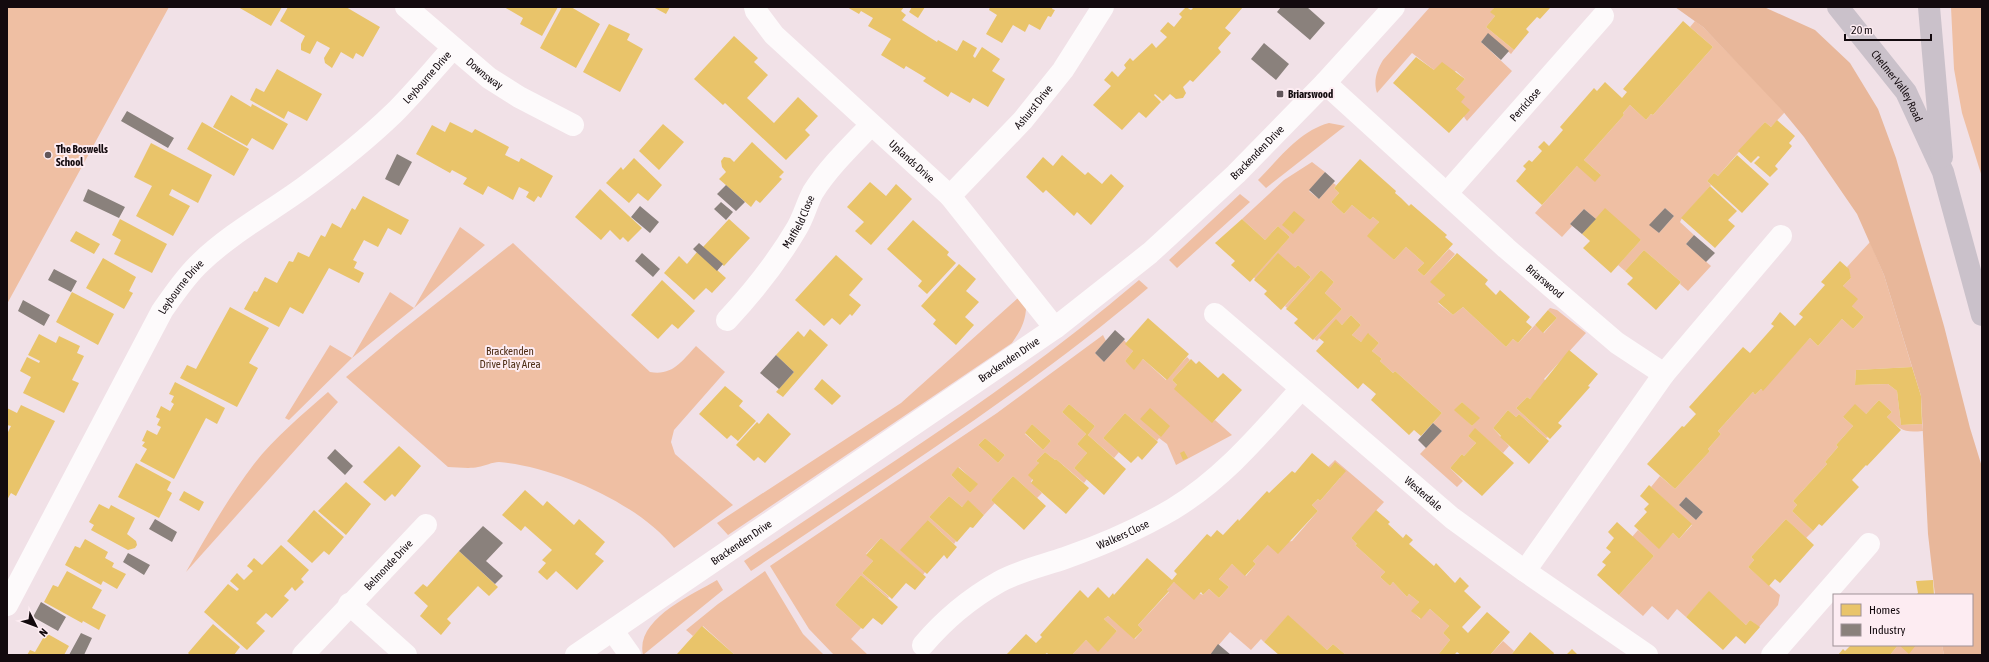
<svg xmlns="http://www.w3.org/2000/svg" width="1989" height="662" font-family="'Asap Condensed',sans-serif">
  <style>
    .green { fill: #efbfa3; fill-rule: evenodd }
    .forest { fill: #e8b79a }
    .homes { fill: #e9c46a }
    .industry { fill: #8a817c }
    .lines { fill: none; stroke-linecap: round; stroke-linejoin: round }
    .minor { stroke: #fdfafb; stroke-width: 22 }
    .primary { stroke: #cac1ca; stroke-width: 22 }
    .poi-dot { fill: #61555a; stroke: #fdecf2; stroke-width: 1.5 }
    .labels { text-anchor: middle; stroke-width: 4; stroke-linejoin: round; paint-order: stroke }
    .street-label { font-size: 11px; fill: #130a0e; stroke: #fdecf2 }
    .poi-label { font-size: 11px; font-weight: bold; fill: #130a0e; stroke: #fdecf2; text-anchor: start }
    .park-label { font-size: 11px; fill: #4d2d15; stroke: #fdecf2 }
  </style>
  <rect width="100%" height="100%" fill="#f1e1e7"/>
  <path class="green" d="M7 7H169L7 304Z
    M1430 7H1495L1491 12 1495 16 1486 27 1514 50 1511 54 1488 34 1481 42 1512 71 1467 121C1461 115 1459 98 1456 89L1465 79 1456 71 1453 73 1434 70 1412 53 1377 93C1373 81 1377 70 1383 60Z
    M1951 7H1982V177L1962 113 1954 69Z
    M1695 21 1703 27 1785 112 1771 127 1765 122 1718 176 1714 173 1707 181 1711 185 1682 218 1680 222 1694 235 1686 244 1711 266 1688 291 1680 284 1681 282 1644 250 1625 271 1618 265 1641 240 1596 219 1584 209 1570 224 1572 226 1562 237 1535 213 1577 166 1601 175 1584 160 1624 115 1623 113 1630 105 1646 120 1651 114 1653 115 1713 47 1690 27ZM1665 208 1674 216 1659 233 1650 225Z
    M1329 123 1345 126 1266 188 1258 180C1279 159 1299 131 1329 123Z
    M1312 162 1325 172 1309 191 1319 199 1333 183 1336 185 1334 188 1339 193 1331 202 1344 214 1352 205 1370 220 1373 217 1379 222 1368 236 1394 260 1406 247 1424 263 1417 270 1424 276 1449 249 1455 254 1431 282 1445 295 1438 303 1453 315 1463 307 1506 347 1513 339 1518 343 1535 325 1544 333 1557 318 1548 310 1550 308 1557 310 1586 333 1544 379 1546 381 1530 399 1527 397 1516 408 1548 437 1546 438 1519 414 1516 417 1508 410 1493 428 1509 446 1503 453 1475 429 1468 436 1476 443 1464 456 1462 454 1450 468 1463 481 1457 487 1420 454 1442 431 1433 423 1442 413 1395 371 1393 373 1380 361 1382 359 1372 351 1379 343 1369 334 1361 342 1352 335 1361 325 1351 315 1342 325 1336 320 1317 341 1314 339 1342 309 1325 293 1334 282 1321 270 1287 308 1285 306 1311 277 1298 265 1295 268 1255 279 1254 277 1290 237 1278 226 1265 240 1242 219 1284 180ZM1462 402 1479 418 1472 426 1455 410Z
    M1240 194 1250 202 1177 268 1169 260Z
    M460 227 485 245 414 308 352 358 289 420 285 418 330 345 352 358 390 292 414 308Z
    M1870 242 1884 275 1912 367 1856 370 1855 385 1888 384 1897 391 1901 425 1922 424 1923 431C1903 433 1901 430 1887 417L1892 412 1879 400 1866 414 1843 417 1853 426 1836 445 1838 447 1825 462 1827 464 1793 501 1797 505 1792 511 1813 531 1806 538 1786 519 1751 557 1754 560 1748 567 1780 595 1778 605 1759 627 1750 620 1746 625 1709 592 1686 617 1677 609 1668 620 1652 606 1643 616 1619 595 1654 556 1632 537 1638 530 1659 548 1673 533 1679 539 1692 525 1651 487 1660 476 1675 489 1710 451 1708 449 1721 434 1718 431 1753 392 1755 395 1761 389 1762 390 1810 338 1818 346 1842 319 1853 329 1864 317 1852 306 1843 286 1851 278 1847 267ZM1686 497 1703 512 1696 520 1679 505Z
    M513 243 650 372C673 376 682 361 696 346L725 372 674 430 671 442 675 454 733 505 674 548C640 504 554 466 499 462 492 462 485 466 478 467 469 469 457 467 448 467L346 377 396 335Z
    M1139 280 1148 288C1024 393 885 480 751 571L744 561C878 471 1017 385 1139 280Z
    M1019 297 1026 302C1027 319 1021 330 1012 343L728 535 717 523 901 403Z
    M1103 335 1106 341 1095 353 1104 362 1124 340 1133 351 1125 361 1134 369 1143 359 1166 380 1187 357 1190 360 1172 380 1212 422 1215 420 1232 435 1176 465 1167 444 1159 438 1157 441 1125 413 1103 438 1119 452 1114 458 1088 435 1095 426 1069 404 1062 412 1086 434 1077 444 1087 453 1074 468 1087 479 1084 483 1056 459 1055 460 1045 452 1036 461 1039 463 1031 482 1042 493 1037 498 1013 476 991 500 995 503 984 515 968 501 962 507 949 496 929 517 956 541 954 544 928 520 925 572 923 575 881 538 866 554 873 561 862 573 889 597 888 598 861 575 835 605 861 628 851 639 868 655H834L809 629 770 566 997 413ZM1032 424 1051 441 1043 450 1025 434ZM985 438 1005 455 998 463 978 445ZM959 467 977 484 970 493 951 475Z
    M328 392 338 402 186 572C207 535 228 498 254 464 275 437 303 414 328 392Z
    M1335 460 1384 502 1351 538 1357 544 1355 545 1385 572 1380 577 1390 586 1393 582 1407 597 1409 594 1419 602 1412 611 1420 619 1430 609 1449 626 1443 633 1450 640 1438 655H1346L1333 644 1327 650 1288 616 1264 642 1261 639 1251 650 1230 632 1210 655H1072L1086 640 1098 651 1117 631 1104 619 1108 616 1135 639 1143 630 1138 625 1169 592 1167 590 1174 582 1203 595 1209 589 1219 598 1229 587 1219 579 1232 564 1246 576 1256 564 1253 561 1268 545 1292 541 1318 511 1312 505 1318 499 1320 501 1340 478 1328 467Z
    M765 571 803 634 824 655H735L703 626 693 636 686 630 718 604Z
    M717 580 723 590 643 655C635 619 692 595 717 580Z
    M1503 641 1514 651 1511 655H1490Z
    M1898 645H1942L1944 655H1890Z"/>
  <path class="forest" d="M1675 7H1764L1815 30 1850 63 1878 109 1896 158 1944 326 1970 428 1982 467V655H1944L1942 645H1972V595H1935L1928 534 1921 396 1884 275 1857 214 1804 137 1781 109 1703 27Z"/>
  <path class="homes" d="M238 7H282L271 26Z
    M288 7H346L380 27 363 57 356 53 353 59 341 52 332 68 325 63 324 58 330 48 317 41 310 54 301 50V44L305 36 280 21Z
    M504 7H558L542 36 520 24 523 18Z
    M562 7H571L600 24 576 68 540 48Z
    M653 7H670L666 14Z
    M847 7H904L901 11 906 15 902 20 937 42 938 40 957 51 963 40 977 48 973 56 975 58 982 47 1000 59 992 71 1005 79 988 107 973 98 970 103 951 92 948 97 923 81 926 78 906 66 904 69 881 55 891 39 868 26 873 18 861 11 859 14Z
    M912 7H925L918 18 909 12Z
    M990 7H1053L1052 9 1055 10 1051 17 1048 16 1040 30 1029 24 1025 32 1013 25 1002 43 986 34 997 15 989 10Z
    M1186 7 1191 10 1194 7H1243L1225 28 1231 33 1218 48 1221 52 1193 82 1190 80 1183 87 1186 93 1183 98 1176 99 1170 94 1163 101 1155 94 1154 95 1161 102 1146 118 1139 112 1122 130 1093 105 1111 86 1104 80 1112 71 1118 77 1126 68 1124 65 1130 58 1133 61 1152 43 1156 48 1167 37 1160 31 1168 22 1174 27 1182 17 1179 14Z
    M1495 7H1548L1550 8 1540 19 1537 17 1526 29 1529 32 1514 50 1486 27 1495 16 1490 12Z
    M1683 21 1713 47 1653 115 1651 114 1646 120 1630 105 1623 113 1624 115 1584 160 1601 175 1595 182 1577 166 1542 205 1516 181 1526 169 1523 166 1529 160 1532 162 1542 151 1538 147 1544 141 1549 146 1563 130 1560 127 1594 88 1597 91 1605 82 1622 98 1627 92 1623 89Z
    M609 24 630 34 627 40 643 49 620 92 583 72Z
    M734 36 758 58 754 62 768 75 747 98 774 123 798 97 818 116 805 130 810 135 786 160 725 103 723 105 694 79Z
    M1416 57 1434 70 1442 62 1465 79 1456 89 1465 97 1461 102 1470 110 1449 133 1393 83Z
    M277 69 322 94 307 121 288 111 284 119 250 100 256 88 264 92Z
    M231 95 251 107 252 104 288 124 273 150 252 138 247 146 213 127Z
    M1777 120 1795 136 1789 143 1792 146 1775 166 1778 169 1770 177 1754 163 1760 157 1758 156 1751 163 1738 151 1765 122 1771 127Z
    M202 122 249 149 234 176 187 149Z
    M450 122 472 133 475 129 509 147 505 155 519 162 521 158 553 176 541 198 538 196 534 202 526 197 529 192 519 187 513 200 488 186 483 195 463 184 467 178 452 170 450 173 416 154 432 125 445 132Z
    M663 124 684 142 659 170 639 151Z
    M752 142 784 172 779 177 782 179 760 203 756 200 751 207 719 179 726 172 722 167 721 161 724 157 730 158 734 162Z
    M151 143 212 175 198 203 172 189 169 195 190 206 173 236 136 216 152 186 134 177Z
    M1062 155 1085 175 1088 172 1102 184 1111 174 1124 186 1091 225 1077 212 1074 216 1046 190 1043 193 1026 177 1043 157 1053 166Z
    M1737 155 1769 184 1742 213 1707 181 1714 173 1718 176Z
    M634 158 662 185 648 201 638 193 629 203 606 183 621 167 623 170Z
    M1360 159 1396 191 1395 193 1401 198 1409 206 1411 204 1447 235 1445 237 1453 244 1424 276 1417 270 1424 263 1406 247 1394 260 1367 236 1379 222 1373 217 1370 220 1352 205 1344 214 1331 202 1339 193 1334 188Z
    M870 182 886 196 896 184 912 199 871 245 855 231 864 222 847 207Z
    M1710 186 1737 211 1728 220 1735 226 1715 248 1681 218Z
    M600 189 642 228 628 242 623 237 620 240 610 230 601 240 575 217Z
    M363 196 409 220 401 235 388 228 378 247 364 240 353 260 357 262 354 268 364 273 359 283 329 268 303 314 290 307 279 327 244 309 254 291 257 292 265 277 277 283 289 261 293 262 298 252 309 257 321 235 325 237 332 223 341 228 352 208 355 210Z
    M1605 208 1641 240 1611 273 1583 248 1590 241 1582 234Z
    M1294 211 1305 220 1293 234 1282 225Z
    M120 219 167 244 152 273 114 254 121 240 112 235Z
    M729 219 750 238 724 266 703 247Z
    M1242 219 1265 240 1278 226 1290 237 1250 282 1231 265 1235 261 1215 243Z
    M913 220 949 252 947 255 956 263 927 294 918 286 922 281 887 249Z
    M76 231 100 244 94 254 70 241Z
    M1644 250 1681 282 1656 310 1627 284 1633 278 1625 271Z
    M697 252 726 278 712 293 706 288 694 300 664 273 679 256 687 264Z
    M1278 253 1295 268 1298 265 1311 277 1281 310 1264 294 1267 291 1254 280Z
    M1457 253 1488 280 1485 284 1496 295 1500 290 1530 317 1526 322 1532 327 1518 343 1513 339 1506 347 1463 307 1453 315 1438 302 1445 295 1430 282Z
    M836 255 863 279 849 295 861 305 852 316 850 314 840 325 832 318 824 326 795 300Z
    M103 258 136 277 129 291 133 293 124 309 86 288Z
    M1840 261 1849 269 1851 278 1843 286 1858 299 1852 306 1864 317 1853 329 1842 319 1818 346 1810 338 1763 391 1761 389 1755 395 1753 392 1718 431 1721 434 1708 449 1710 451 1675 489 1647 464 1682 426 1684 427 1696 414 1689 407 1743 347 1750 353 1774 326 1771 324 1780 312 1795 326 1803 317 1799 314 1825 285 1821 282Z
    M959 264 976 279 966 291 979 302 965 317 974 325 956 345 933 324 936 320 921 306Z
    M1321 270 1334 282 1325 293 1342 309 1313 340 1294 323 1298 319 1286 309Z
    M662 280 695 311 678 329 672 324 658 339 631 315Z
    M72 292 114 314 98 345 56 322Z
    M230 307 269 328 249 363 258 368 237 407 180 378 187 365 196 369Z
    M1548 310 1557 318 1543 333 1535 325Z
    M1351 315 1361 325 1352 335 1361 342 1368 333 1379 343 1372 351 1382 359 1380 361 1393 373 1395 371 1442 413 1421 436 1414 430 1409 435 1371 400 1376 394 1363 383 1358 389 1316 351 1324 342 1319 338 1336 319 1342 325Z
    M1148 318 1189 354 1167 380 1143 359 1134 370 1125 361 1133 351 1125 344Z
    M810 329 828 345 783 397 776 392 794 372 776 355 798 331 804 337Z
    M39 334 56 343 59 336 80 346 77 353 84 356 72 380 79 383 64 413 23 393 31 377 20 371 27 357 39 363 40 361 28 355Z
    M1569 350 1598 374 1588 386 1590 387 1558 423 1562 426 1550 439 1516 408 1527 397 1530 399Z
    M1191 359 1196 364 1199 361 1218 378 1223 373 1242 390 1212 423 1174 389 1177 385 1172 380Z
    M1912 367 1921 396 1922 424 1901 425 1897 391 1888 384 1855 385 1856 370Z
    M822 379 841 396 832 405 814 389Z
    M175 382 225 408 217 424 206 418 174 479 140 461 147 449 142 446 145 442 142 441 147 430 157 435 161 427 157 425 160 419 156 417 161 406 170 411 174 404 171 402 174 396 169 394Z
    M725 386 743 401 739 406 756 421 738 441 731 435 727 439 699 414Z
    M1879 400 1892 412 1887 417 1901 430 1867 466 1866 465 1852 480 1859 487 1822 526 1819 524 1813 531 1792 511 1797 505 1793 501 1827 464 1825 462 1838 447 1836 445 1853 426 1843 417 1855 404 1866 414Z
    M1462 402 1480 418 1472 426 1454 410Z
    M1069 404 1095 426 1088 435 1126 469 1104 495 1074 468 1087 453 1077 444 1086 434 1062 412Z
    M21 405 55 421 16 496 11 493 7 500V434L11 426 7 425V408L17 413Z
    M1150 408 1170 426 1161 437 1140 419Z
    M1508 410 1516 417 1519 414 1549 441 1529 464 1500 437 1501 436 1493 428Z
    M768 413 791 434 765 463 758 457 754 461 736 445 757 422 759 424Z
    M1125 413 1158 442 1142 460 1138 456 1131 463 1103 438Z
    M1032 424 1051 441 1043 450 1025 433Z
    M1475 428 1514 463 1482 496 1450 468 1462 454 1464 456 1476 443 1468 436Z
    M985 438 1005 455 998 463 978 445Z
    M399 446 421 466 395 497 392 494 385 501 363 482Z
    M1184 451 1188 458 1183 460 1180 453Z
    M1045 452 1055 460 1056 459 1089 488 1066 514 1031 483 1033 480 1028 475 1039 463 1036 461Z
    M1312 453 1330 468 1335 462 1346 471 1320 501 1318 499 1312 505 1318 511 1278 554 1268 545 1253 561 1256 564 1245 576 1232 564 1219 579 1229 587 1219 598 1209 589 1203 595 1201 592 1194 600 1174 582 1167 590 1169 591 1138 625 1143 630 1134 639 1108 616 1104 619 1117 631 1098 652 1086 640 1072 655H1049L1047 653 1044 655H1006L1026 634 1036 643 1042 637 1040 635 1080 590 1088 598 1098 587 1109 598 1113 593 1114 595 1147 558 1172 580 1177 574 1174 571 1207 534 1211 537 1217 530 1223 535 1238 519 1239 521 1267 491 1269 493 1292 471 1295 473Z
    M136 463 171 482 167 490 172 493 159 518 118 497Z
    M958 467 978 484 970 493 951 475Z
    M1013 476 1046 506 1024 530 991 500Z
    M346 482 371 504 346 535 318 511Z
    M1649 485 1692 524 1679 539 1673 533 1659 549 1634 526 1647 512 1644 509 1649 504 1640 496Z
    M525 490 543 506 547 501 574 525 579 519 605 542 595 554 604 561 577 590 556 571 547 580 538 572 546 563 542 560 552 550 525 526 521 531 502 515Z
    M184 491 204 502 199 511 179 500Z
    M949 496 962 507 968 500 984 515 973 528 970 527 957 542 929 517Z
    M99 504 109 509 111 505 135 518 127 534 136 541 137 545 135 548 128 550 91 530 94 525 89 522Z
    M314 510 344 537 329 555 324 551 312 563 287 541Z
    M1376 510 1390 522 1388 524 1403 538 1406 534 1413 540 1409 544 1434 566 1436 563 1455 583 1460 577 1469 586 1464 591 1481 607 1462 627 1468 633 1487 612 1510 632 1490 655H1461L1457 652 1454 655H1438L1450 640 1443 633 1449 626 1430 609 1421 619 1411 611 1419 602 1409 594 1407 597 1393 582 1390 586 1380 577 1385 572 1355 545 1357 544 1351 538Z
    M1786 519 1814 545 1780 583 1775 579 1769 586 1748 567 1754 560 1751 557Z
    M928 520 957 547 947 559 944 555 927 574 900 550Z
    M1617 522 1654 556 1619 595 1597 575 1606 565 1602 562 1611 552 1606 548 1614 538 1608 532Z
    M881 538 926 577 915 590 906 583 892 599 862 573 873 561 866 555Z
    M85 539 108 552 105 558 114 563 112 567 126 574 117 589 103 581 101 585 65 565 75 546 80 548Z
    M281 545 309 570 301 579 304 582 295 591 292 587 284 596 289 600 272 618 266 613 256 623 265 631 247 650 204 612 228 584 237 591 239 589 230 581 237 573 244 580 253 571 247 566 254 558 262 565Z
    M459 551 498 587 489 596 478 586 447 619 451 623 441 635 420 616 428 606 414 593 423 584 427 587Z
    M67 571 102 590 92 608 106 615 99 630 83 621 82 623 44 602 53 585 58 587Z
    M861 575 898 607 882 625 873 618 863 629 861 628 835 605Z
    M1933 580 1934 595H1916L1918 593 1916 581Z
    M1709 591 1746 625 1750 620 1760 627 1745 644 1736 636 1723 650 1686 617Z
    M1288 615 1327 650 1333 644 1346 655H1279L1264 642Z
    M213 624 240 647 234 655H190L188 653Z
    M702 626 735 655H679L677 654Z
    M1530 632 1554 653 1553 655H1511Z
    M46 633 69 646 64 655H27L30 650 35 652Z
    M1851 645H1898L1890 655H1838L1843 649 1845 651Z
    M1899 645H1916L1909 654Z
    M1572 649 1578 655H1566Z"/>
  <path class="industry" d="M1281 7H1307L1325 23 1310 40 1277 12Z
    M1488 33 1509 51 1501 60 1481 42Z
    M1264 43 1289 64 1276 80 1251 59Z
    M127 111 174 138 168 148 121 121Z
    M397 154 412 162 399 186 385 179Z
    M1325 172 1335 181 1319 199 1309 190Z
    M726 185 745 202 736 211 717 194Z
    M88 189 125 207 119 218 83 201Z
    M721 202 733 212 726 220 714 209Z
    M640 206 659 222 650 233 631 217Z
    M1665 208 1674 216 1659 233 1649 225Z
    M1584 209 1596 219 1582 234 1570 224Z
    M1694 235 1715 253 1706 262 1686 244Z
    M699 243 723 264 717 271 693 249Z
    M642 253 660 269 653 277 635 261Z
    M54 269 77 281 71 292 48 280Z
    M23 300 50 315 44 326 18 311Z
    M1115 330 1125 339 1104 362 1095 353Z
    M776 355 794 372 779 389 760 373Z
    M1433 423 1442 431 1426 448 1418 440Z
    M335 449 353 466 345 475 327 458Z
    M1686 497 1703 512 1696 520 1679 505Z
    M155 519 177 532 172 542 149 529Z
    M483 526 503 543 486 561 503 576 495 584 459 551Z
    M128 553 150 565 144 575 123 562Z
    M41 602 66 617 58 631 33 617Z
    M81 633 92 638 84 655H69Z
    M1218 644 1231 655H1210Z"/>
  <g class="lines">
    <g class="minor">
      <path id="s1" d="M406 7 489 78 519 97 573 125"/>
      <path id="s2" d="M755 7 756 11 774 35 950 196 1055 328"/>
      <path id="s3" d="M1325 83 1506 248 1617 343 1664 374"/>
      <path id="s4" d="M1447 193 1603 16"/>
      <path id="s5" d="M950 196 1023 120 1063 70 1103 7"/>
      <path id="s6" d="M1215 314 1452 518 1525 571 1647 655"/>
      <path id="s7" d="M727 320C754 291 777 262 797 228 804 216 807 203 813 192 829 167 851 146 871 125"/>
      <path d="M1525 571 1664 374 1781 236"/>
      <path d="M349 604 406 655"/>
      <path id="s8" d="M7 605 162 311C174 294 185 277 200 263 232 232 272 211 307 185 337 163 367 139 394 113 414 93 433 70 453 48"/>
      <path d="M613 631 630 655"/>
      <path id="s9" d="M923 645C945 619 969 599 999 582 1018 571 1045 565 1065 558 1102 545 1139 529 1173 509 1224 478 1261 433 1301 389"/>
      <path id="s10" d="M303 655 426 525"/>
      <path id="s11" d="M576 655 1055 328 1150 253 1236 174 1325 83 1394 7"/>
      <path d="M1772 655 1869 544"/>
    </g>
    <g class="primary">
      <path id="s12" d="M1838 7 1906 92 1943 172 1982 315"/>
      <path d="M1929 7 1942 157"/>
    </g>
  </g>
  <g class="poi-dot">
    <rect x="1276" y="90" width="8" height="8" rx="2"/>
    <circle cx="48" cy="155" r="4"/>
  </g>
  <g class="labels">
    <g class="street-label">
      <text dy="4" stroke="none"><textPath href="#s1" startOffset="103">Downsway</textPath></text>
      <text dy="4" stroke="none"><textPath href="#s8" startOffset="688">Leybourne Drive</textPath></text>
      <text dy="4" stroke="none"><textPath href="#s12" startOffset="99">Chelmer Valley Road</textPath></text>
      <text dy="4" stroke="none"><textPath href="#s4" startOffset="118">Perriclose</textPath></text>
      <text dy="4" stroke="none"><textPath href="#s5" startOffset="122">Ashurst Drive</textPath></text>
      <text dy="4" stroke="none"><textPath href="#s11" startOffset="848">Brackenden Drive</textPath></text>
      <text dy="4" stroke="none"><textPath href="#s2" startOffset="221">Uplands Drive</textPath></text>
      <text dy="4" stroke="none"><textPath href="#s7" startOffset="122">Matfield Close</textPath></text>
      <text dy="4" stroke="none"><textPath href="#s3" startOffset="296">Briarswood</textPath></text>
      <text dy="4" stroke="none"><textPath href="#s8" startOffset="363">Leybourne Drive</textPath></text>
      <text dy="4" stroke="none"><textPath href="#s11" startOffset="524">Brackenden Drive</textPath></text>
      <text dy="4" stroke="none"><textPath href="#s6" startOffset="275">Westerdale</textPath></text>
      <text dy="4" stroke="none"><textPath href="#s9" startOffset="232">Walkers Close</textPath></text>
      <text dy="4" stroke="none"><textPath href="#s11" startOffset="200">Brackenden Drive</textPath></text>
      <text dy="4" stroke="none"><textPath href="#s10" startOffset="124">Belmonde Drive</textPath></text>
    </g>
    <g class="poi-label">
      <text x="1288" y="98">Briarswood</text>
      <text x="56" y="153">The Boswells<tspan x="56" dy="13">School</tspan></text>
    </g>
    <g class="park-label">
      <text x="510" y="355">Brackenden<tspan x="510" dy="13">Drive Play Area</tspan></text>
    </g>
  </g>
  <rect width="1989" height="662" fill="none" stroke="#130a0e" stroke-width="16"/>
  <rect x="1833" y="594" width="140" height="52" fill="#fdecf2" stroke="#9f9297"/>
  <rect x="1841" y="604" width="20" height="12" fill="#e9c46a" stroke="#9f9297"/>
  <text x="1869" y="614" font-size="12" fill="#130a0e">Homes</text>
  <rect x="1841" y="624" width="20" height="12" fill="#8a817c" stroke="#9f9297"/>
  <text x="1869" y="634" font-size="12" fill="#130a0e">Industry</text>
  <g transform="translate(36 626) rotate(132)" stroke="#fdecf2" stroke-width="3" paint-order="stroke">
  <path d="M0-3L7 15L0 10L-7 15Z" fill="#130a0e"/>
  <text y="-6" font-size="11" font-weight="bold" text-anchor="middle" fill="#130a0e">N</text>
  </g>
  <path d="M1845 34v6h86v-6" fill="none" stroke="#130a0e" stroke-width="2"/>
  <text x="1851" y="34" font-size="12" fill="#130a0e" stroke="#fdecf2" stroke-width="3" paint-order="stroke">20 m</text>
</svg>
